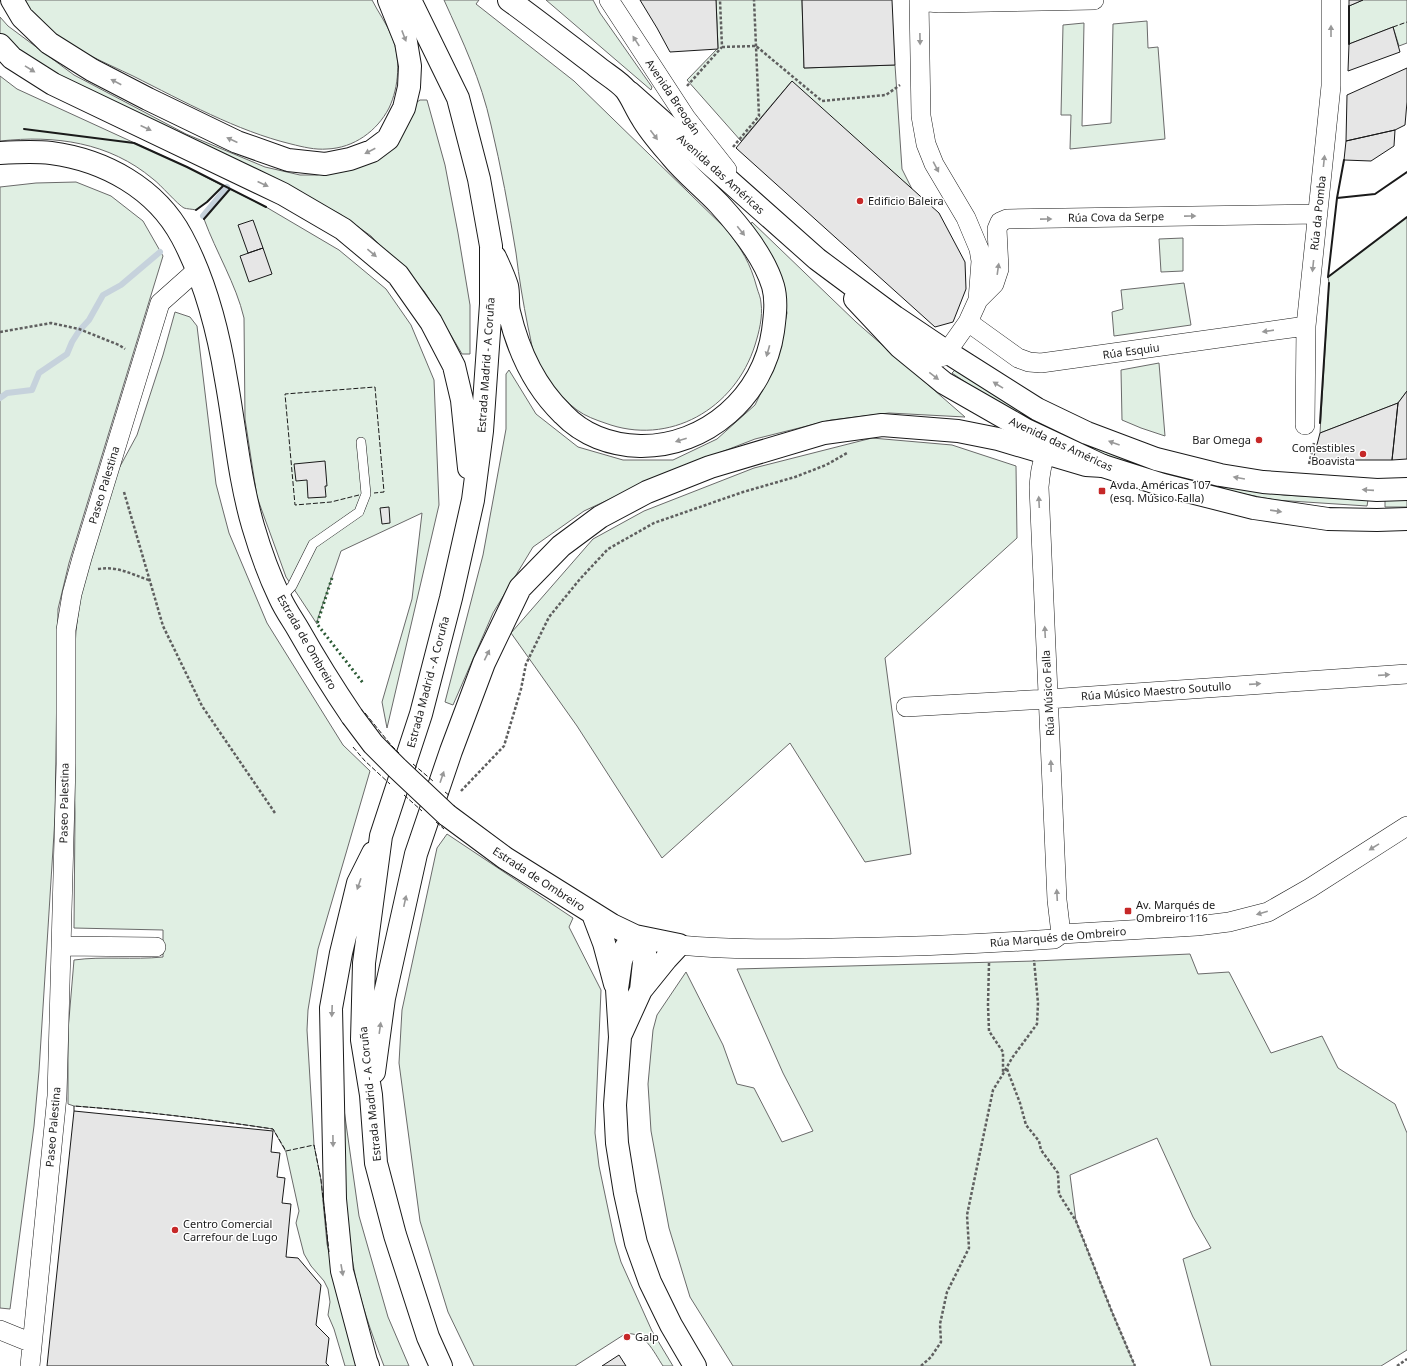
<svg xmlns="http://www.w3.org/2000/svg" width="1407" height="1366" font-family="'Noto Sans',sans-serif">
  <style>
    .green { fill: #e0efe3; stroke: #6a6a6a }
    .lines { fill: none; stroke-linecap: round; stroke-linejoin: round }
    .stream { stroke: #c6d2dc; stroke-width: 6 }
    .building { fill: #e6e6e6; stroke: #1a1a1a }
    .lane-casing { stroke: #1a1a1a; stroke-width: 10 }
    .street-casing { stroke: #1a1a1a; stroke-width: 20 }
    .secondary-casing { stroke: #1a1a1a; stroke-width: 24 }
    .highway-casing { stroke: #1a1a1a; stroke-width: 24 }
    .path { stroke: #5f5f5f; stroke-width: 2.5; stroke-dasharray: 3 2; stroke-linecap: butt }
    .lane { stroke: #fff; stroke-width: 9 }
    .street { stroke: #fff; stroke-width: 19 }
    .secondary { stroke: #fff; stroke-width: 22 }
    .highway { stroke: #fff; stroke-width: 22 }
    .secondary-bridge-casing { stroke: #1a1a1a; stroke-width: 24; stroke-linecap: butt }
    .secondary-bridge { stroke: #fff; stroke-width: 22 }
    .hedge { stroke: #2b5a34; stroke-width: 3; stroke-dasharray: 2 3; stroke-linecap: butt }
    .fence { stroke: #1a1a1a; stroke-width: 1; stroke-dasharray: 5 2; stroke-linecap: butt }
    .wall { stroke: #1a1a1a; stroke-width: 2 }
    .oneway { fill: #989898 }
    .poi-dot { fill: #c62828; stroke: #fff; stroke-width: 1.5 }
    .labels { text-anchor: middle; stroke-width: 3; stroke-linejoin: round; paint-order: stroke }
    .street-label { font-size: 11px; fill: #1a1a1a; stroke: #fff }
    .poi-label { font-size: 11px; fill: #1a1a1a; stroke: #fff; text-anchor: start }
  </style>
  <rect width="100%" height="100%" fill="#fff"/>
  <path class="green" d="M22 0H372C378 12 387 24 392 37 401 58 399 87 389 108 377 131 354 148 327 149 315 150 303 147 291 144 237 131 183 101 133 76 106 63 74 50 50 31 39 23 29 12 22 0Z
    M444 0H479L476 4 574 81 726 229C742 250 750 262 757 288 758 292 761 298 761 303 763 317 759 332 755 345 735 409 669 447 605 423 596 420 585 416 577 410 557 395 541 374 533 350 531 343 530 335 528 327 523 302 519 278 516 253 509 210 501 167 491 125 481 80 463 42 444 0Z
    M546 0H593L600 13 652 87 651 90Z
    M716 0H802L804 68 895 65 902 169 912 189 791 82 741 141 687 80 718 48Z
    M1363 0H1407V43L1399 46 1393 27 1349 44V6Z
    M0 17 8 26 74 75 186 134 265 167 300 175H317L347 169 414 104 420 100H427L445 165 458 233 470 305V354H462L435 308 424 291 408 274 371 236 340 214 316 202 51 73 0 36Z
    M1147 21 1148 48 1158 47 1165 139 1070 149 1071 115H1061L1063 25 1084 23 1082 126 1111 123 1113 24Z
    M0 76 17 89 187 167 223 186 207 202 196 210C192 209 187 209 184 208 178 205 160 184 153 179 109 142 55 135 0 141Z
    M76 182 111 196 143 221 163 256 69 563 58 609 55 817 39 1071 34 1126 10 1309 0 1308V187L36 183Z
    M230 189 266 207 339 250 386 289 411 325 434 380 439 505 387 728 382 702 412 599 422 513 341 551 318 618 317 624 286 577 257 497 245 419 244 318C236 284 216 252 204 219Z
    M1407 217V391L1398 403 1320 433 1329 283 1328 277Z
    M752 222 856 322 965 417 889 413 831 420 755 439 662 475 584 511 533 547 493 613 453 705 445 702 483 555 506 429V374L509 370 536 414 578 447 623 460H673L717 439 755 405 776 362 787 313 779 271 750 226Z
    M1183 238V271L1161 272 1159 239Z
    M1184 283 1191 325 1114 336 1112 312 1123 309 1121 290Z
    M175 312 190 317 197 326 216 484 229 533 267 623 343 745 370 771 318 949 308 1010 307 1030 314 1145 321 1180 327 1244 334 1273 360 1366H345L334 1329 328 1315 330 1302 328 1289 324 1281 311 1266 304 1254 296 1223 299 1211 286 1152 273 1129C207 1119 141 1111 74 1106L68 1104V1031L74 960C103 956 133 960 163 957V930L74 928 75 813 73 678 76 631 82 579 110 485 137 435 163 355Z
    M1159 363 1165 436 1141 428 1122 420 1121 370Z
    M956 369 1257 491 1284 495 1368 500 1367 506 1275 500 1229 491 1139 467 1067 442 990 399 952 373Z
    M872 438 952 445 1016 466 1017 538 885 658 911 854 865 862 790 743 662 858 577 726 511 633 593 539 644 511 754 468Z
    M1385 500H1407V507H1385Z
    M447 834 573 918 569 927 601 990 595 1133 599 1166 615 1242 621 1262 652 1331 673 1366H663C653 1351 645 1331 625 1334L575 1366H474L448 1312 420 1221 399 1063 402 1010 437 848Z
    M1190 954 1198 974 1229 972 1271 1053 1322 1036 1338 1068 1395 1104 1407 1133V1350L1381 1366H1211L1183 1259 1211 1248 1193 1217 1157 1138 1070 1175 1076 1221 1112 1312 1135 1366H733L690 1297 669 1228 651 1131 648 1084 653 1030 657 1015 686 972 723 1045 737 1084 754 1088 782 1142 813 1131 783 1073 737 969 1035 961Z
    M340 1081 359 1216 388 1317 409 1366H384C371 1332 359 1299 353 1264 342 1204 343 1141 340 1081Z"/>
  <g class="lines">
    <path class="stream" d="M203 216 227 187
      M0 398 7 393 32 390 39 373 67 354 72 342 79 331 89 320 103 295 121 285 160 252"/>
  </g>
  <path class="building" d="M640 0H716L718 49 670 52 657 28Z
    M802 0H892L895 65 804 68Z
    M1349 0H1363L1349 6Z
    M1393 27 1400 52 1348 71 1349 44Z
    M1407 68V102L1405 125 1395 130 1346 141 1347 95Z
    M792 81 939 213 965 262 966 289 953 322 935 327 736 148Z
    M1395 130 1394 146 1371 161 1344 160 1346 141Z
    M253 220 263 248 248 253 238 225Z
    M263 248 272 274 249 282 240 256Z
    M1407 391V459L1392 460 1398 403Z
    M1398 403 1392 460H1313L1320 433Z
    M325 461 327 486H325L326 497 308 498 307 480 296 481 294 464Z
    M389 507 390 523 382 524 380 508Z
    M74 1111 273 1131 271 1152 280 1153 277 1177 285 1178 282 1203 291 1204 286 1257 298 1258 321 1285 316 1325 329 1338 326 1363 329 1366H47Z
    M619 1355 626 1366H602Z"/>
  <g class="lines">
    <g class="lane-casing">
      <path id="lane" d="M281 598 292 586 313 544 359 512 366 494 361 442"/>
    </g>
    <g class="street-casing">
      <path id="street" d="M609 0 686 118 727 170
        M923 0 929 2 939 3 1094 0
        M978 300 994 284 999 269 997 229 1000 222 1007 219 1318 214
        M968 322 1018 358 1029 362 1041 363 1306 326
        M905 339 919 350 933 358H937L944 356 968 322 978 300 981 261 979 249 966 218 934 164 926 144 921 116 919 0
        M1305 425 1306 326 1331 86V0
        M1046 453C1041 464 1040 475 1039 487L1057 900 1061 934
        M906 707 1048 699 1407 674
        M679 945C730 950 782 949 833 948 907 947 980 944 1054 939L1061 934 1197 926 1229 922 1268 912 1310 888 1407 826
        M61 946 156 947
        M0 1330 32 1343
        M30 1366 57 1096 66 764V630L72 594 82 558 160 303 197 270"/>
    </g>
    <g class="secondary-casing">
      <path id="secondary" d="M629 92 817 259 895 317 947 352 1037 409 1087 433 1156 459 1220 475 1263 482 1377 490 1407 489
        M0 153C17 152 34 151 51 153 104 160 156 188 182 237 205 280 218 330 226 379 235 428 239 478 253 526 260 550 269 575 280 598 285 609 292 619 298 629 315 659 333 688 352 716
        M855 299 900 347 944 383 1026 430 1103 466 1163 485 1254 508 1328 519 1377 520 1407 519
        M447 815 505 858 612 925 635 936 679 945
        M593 914 604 943 615 984
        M635 936 626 947 621 961 617 989 620 1037 615 1105 617 1143 625 1193 636 1243 650 1282 671 1325 695 1366
        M641 990 645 953 643 938
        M621 1034 641 990 666 959 679 945"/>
    </g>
    <g class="highway-casing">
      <path id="highway" d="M12 0 22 17 49 43 92 70 148 99 237 142 288 160 325 164 350 159 372 151 388 139 404 108 409 87 410 66 406 42 389 0
        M410 0 458 98 479 179 491 246V304L482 431 473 500 451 598 421 714 381 836 364 963 362 1040 371 1095 376 1163 395 1235 428 1337 441 1366
        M0 45 12 58 53 84 283 194 343 229 398 275 431 322 454 366 462 400 469 468
        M495 257C499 266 504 276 507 286 509 294 507 304 509 312 518 350 535 387 563 414 583 435 611 445 640 446 706 447 764 396 773 331 775 316 777 300 773 286 764 256 740 227 719 204 704 188 686 174 672 157 661 144 650 132 642 118 636 109 632 98 626 90 619 81 604 73 595 65 566 43 538 21 509 0
        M374 1072 384 998 416 854 451 751 484 663 520 588 561 546 600 517 647 492 710 467 824 433 882 425 958 431 998 439 1086 465 1103 466
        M368 1366 366 1361 342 1271 335 1199 331 1008 341 953 358 883 373 853"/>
    </g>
    <path class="path" d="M722 47 756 46 822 101 886 95 900 85
      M687 86 722 47 720 0
      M733 147 759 116 754 0
      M0 332 51 323 79 329 119 345 125 349
      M1309 464 1314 443
      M124 492 163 626 202 706 275 813
      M98 569C119 566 130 574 149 580
      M461 791 504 746 521 689 526 664 549 617 580 579 608 549 654 523 743 492 795 477 826 465 847 453
      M989 963 988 1005 989 1031 1003 1052V1074
      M1007 1069 1020 1103 1026 1125 1039 1141 1041 1150 1058 1173 1059 1194 1076 1221 1112 1312 1135 1366
      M921 1366 931 1357 941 1342 940 1324 947 1292 969 1248 967 1215 993 1090 1003 1074 1012 1058 1037 1024 1038 1003 1034 960
      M1397 1366 1407 1359"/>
    <use href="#lane" class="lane"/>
    <use href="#street" class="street"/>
    <use href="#secondary" class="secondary"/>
    <use href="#highway" class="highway"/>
    <g class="secondary-bridge-casing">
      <path id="secondary-bridge" d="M352 716 373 744 397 768 447 815"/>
    </g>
    <use href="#secondary-bridge" class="secondary-bridge"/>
    <path class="hedge" d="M332 578 317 624 363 683"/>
    <path class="fence" d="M1393 27 1407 22
      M359 495 331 502 295 505 285 394 375 387 384 492 374 493
      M365 713 391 745 399 753
      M353 747 365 761 390 784
      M413 764 433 781
      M445 792 450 796
      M404 795 422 811
      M436 822 444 829
      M74 1111V1106C141 1111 207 1119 273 1129L286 1151 314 1145 321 1180 329 1252"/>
    <path class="wall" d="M1349 44V6
      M24 129 134 143 187 167 266 207
      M1344 160 1337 198 1375 194 1407 172
      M1337 198 1328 277 1407 217
      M196 210 207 202 223 186
      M204 219 230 189
      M1320 423 1329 283"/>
  </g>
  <defs><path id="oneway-solid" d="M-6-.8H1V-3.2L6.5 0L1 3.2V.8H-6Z"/></defs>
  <g class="oneway">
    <use href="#oneway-solid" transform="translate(1331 31) rotate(-90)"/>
    <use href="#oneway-solid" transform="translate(404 36) rotate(69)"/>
    <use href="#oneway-solid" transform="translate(920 39) rotate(89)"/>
    <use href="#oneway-solid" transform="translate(636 41) rotate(-123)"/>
    <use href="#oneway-solid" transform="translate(30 69) rotate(32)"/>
    <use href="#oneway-solid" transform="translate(116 82) rotate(-152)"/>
    <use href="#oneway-solid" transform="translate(146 128) rotate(25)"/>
    <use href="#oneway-solid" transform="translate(654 135) rotate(53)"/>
    <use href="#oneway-solid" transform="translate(232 140) rotate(-155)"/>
    <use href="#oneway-solid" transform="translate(370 151) rotate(153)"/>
    <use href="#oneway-solid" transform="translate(1324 161) rotate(-84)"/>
    <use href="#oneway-solid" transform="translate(936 167) rotate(62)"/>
    <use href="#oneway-solid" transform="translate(263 184) rotate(25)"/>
    <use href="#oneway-solid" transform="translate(1190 216) rotate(-1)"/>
    <use href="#oneway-solid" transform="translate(1046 219) rotate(-1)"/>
    <use href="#oneway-solid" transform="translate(741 231) rotate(51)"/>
    <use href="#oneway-solid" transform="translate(372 253) rotate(40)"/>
    <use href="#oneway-solid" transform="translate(1313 266) rotate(96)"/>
    <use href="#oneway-solid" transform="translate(998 269) rotate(-82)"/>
    <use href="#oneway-solid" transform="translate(1268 331) rotate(172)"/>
    <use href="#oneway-solid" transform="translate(768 351) rotate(106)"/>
    <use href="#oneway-solid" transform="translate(934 376) rotate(38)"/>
    <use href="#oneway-solid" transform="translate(998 385) rotate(-148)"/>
    <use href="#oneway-solid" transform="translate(681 440) rotate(162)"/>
    <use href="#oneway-solid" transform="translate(1114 443) rotate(-160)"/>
    <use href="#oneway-solid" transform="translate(1239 478) rotate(-170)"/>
    <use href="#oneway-solid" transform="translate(1368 490) rotate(-176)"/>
    <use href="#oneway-solid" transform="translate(1039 502) rotate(-93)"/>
    <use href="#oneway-solid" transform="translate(1276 511) rotate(8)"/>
    <use href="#oneway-solid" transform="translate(1045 632) rotate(-93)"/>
    <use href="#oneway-solid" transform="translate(487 655) rotate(-64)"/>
    <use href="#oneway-solid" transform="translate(1384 675) rotate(-4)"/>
    <use href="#oneway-solid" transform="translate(1255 684) rotate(-4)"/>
    <use href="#oneway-solid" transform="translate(1051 766) rotate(-92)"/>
    <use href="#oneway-solid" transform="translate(442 777) rotate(-71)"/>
    <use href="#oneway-solid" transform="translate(1374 847) rotate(148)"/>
    <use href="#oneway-solid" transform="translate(359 884) rotate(109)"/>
    <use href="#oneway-solid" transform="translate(1057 895) rotate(-93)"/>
    <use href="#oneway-solid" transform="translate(405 901) rotate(-78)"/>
    <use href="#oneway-solid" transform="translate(1262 913) rotate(164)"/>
    <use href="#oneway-solid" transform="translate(332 1011) rotate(92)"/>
    <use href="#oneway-solid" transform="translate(380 1028) rotate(-82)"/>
    <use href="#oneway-solid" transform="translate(333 1141) rotate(89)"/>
    <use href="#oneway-solid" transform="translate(342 1270) rotate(80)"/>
  </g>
  <g class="poi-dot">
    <circle cx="860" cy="201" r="4"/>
    <circle cx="1259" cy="440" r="4"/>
    <circle cx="1363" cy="454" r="4"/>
    <rect x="1098" y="487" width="8" height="8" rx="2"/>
    <rect x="1124" y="907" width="8" height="8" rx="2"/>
    <circle cx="175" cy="1230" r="4"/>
    <circle cx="627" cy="1337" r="4"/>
  </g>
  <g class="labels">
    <g class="street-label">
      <text transform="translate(673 97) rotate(56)" y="4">Avenida Breogán</text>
      <text transform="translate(721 174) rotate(42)" y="4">Avenida das Américas</text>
      <text transform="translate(1318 213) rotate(-84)" y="4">Rúa da Pomba</text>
      <text transform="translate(1116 217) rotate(-1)" y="4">Rúa Cova da Serpe</text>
      <text transform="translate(1131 351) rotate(-8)" y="4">Rúa Esquiu</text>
      <text transform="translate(486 365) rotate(-86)" y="4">Estrada Madrid - A Coruña</text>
      <text transform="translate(1061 444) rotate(25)" y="4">Avenida das Américas</text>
      <text transform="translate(104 485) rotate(-73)" y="4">Paseo Palestina</text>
      <text transform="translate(307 642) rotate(60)" y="4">Estrada de Ombreiro</text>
      <text transform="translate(428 682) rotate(-75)" y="4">Estrada Madrid - A Coruña</text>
      <text transform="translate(1156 691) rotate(-4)" y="4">Rúa Músico Maestro Soutullo</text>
      <text transform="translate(1048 693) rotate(-93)" y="4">Rúa Músico Falla</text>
      <text transform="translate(64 803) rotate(-89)" y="4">Paseo Palestina</text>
      <text transform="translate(539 879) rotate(33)" y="4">Estrada de Ombreiro</text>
      <text transform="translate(1058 937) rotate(-5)" y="4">Rúa Marqués de Ombreiro</text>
      <text transform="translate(370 1094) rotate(-96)" y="4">Estrada Madrid - A Coruña</text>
      <text transform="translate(53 1127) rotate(-85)" y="4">Paseo Palestina</text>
    </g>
    <g class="poi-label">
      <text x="868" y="205">Edificio Baleira</text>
      <text x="1251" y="444" text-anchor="end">Bar Omega</text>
      <text x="1355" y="452" text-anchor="end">Comestibles<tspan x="1355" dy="13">Boavista</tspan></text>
      <text x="1110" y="489">Avda. Américas 107<tspan x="1110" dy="13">(esq. Músico Falla)</tspan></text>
      <text x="1136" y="909">Av. Marqués de<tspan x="1136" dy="13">Ombreiro 116</tspan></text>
      <text x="183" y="1228">Centro Comercial<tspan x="183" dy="13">Carrefour de Lugo</tspan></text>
      <text x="635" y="1341">Galp</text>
    </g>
  </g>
</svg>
